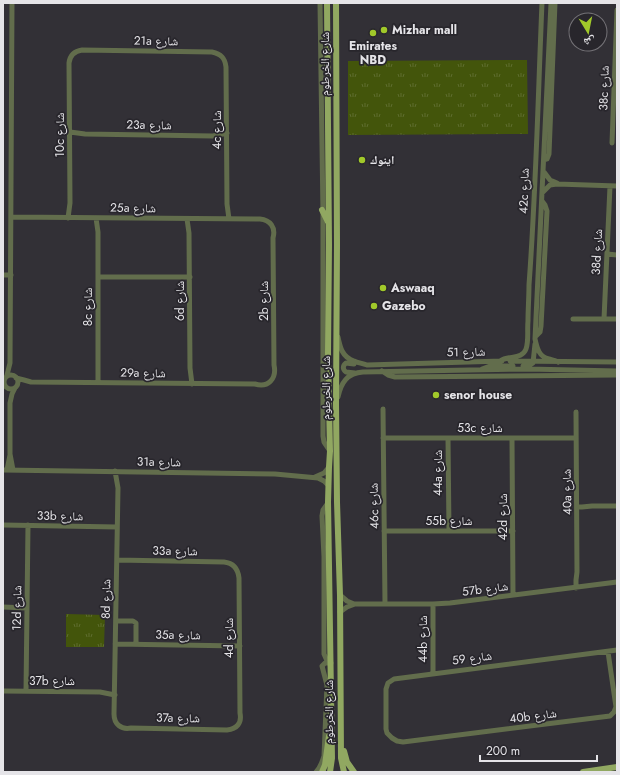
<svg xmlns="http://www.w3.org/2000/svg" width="620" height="775" font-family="Jost,'Noto Naskh Arabic',sans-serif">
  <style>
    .park { fill: url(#park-tufts) }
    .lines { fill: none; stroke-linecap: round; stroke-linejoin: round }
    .minor { stroke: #626d4c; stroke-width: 5 }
    .major { stroke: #91a861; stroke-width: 6 }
    .poi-dot { fill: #a1c92a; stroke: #28262c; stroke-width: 1.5 }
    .labels { text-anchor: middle; stroke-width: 3.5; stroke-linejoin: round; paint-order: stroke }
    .poi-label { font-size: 12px; font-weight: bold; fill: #e5e4e8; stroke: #28262c; text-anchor: start }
    .street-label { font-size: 12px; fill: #e5e4e8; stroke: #28262c }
  </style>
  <defs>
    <pattern id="park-tufts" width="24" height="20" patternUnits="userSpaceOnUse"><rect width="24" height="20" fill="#43550b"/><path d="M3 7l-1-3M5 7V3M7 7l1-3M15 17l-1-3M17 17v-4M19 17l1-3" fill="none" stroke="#5e6d2f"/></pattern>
  </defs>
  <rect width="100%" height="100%" fill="#323036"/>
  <path class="park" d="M527 60 528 134 348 135V61Z
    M66 614 105 615 104 647H66Z"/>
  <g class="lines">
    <path class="minor" d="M320 3 323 215V436L324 442 330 451
      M551 3 535 339C537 348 539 357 549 359 553 360 555 360 558 362
      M70 132 85 134 213 136 227 133
      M612 143 617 10
      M544 160 547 159 549 154 555 3
      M544 172 550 180 557 183
      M543 192 550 185 557 184 617 186
      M11 217 260 219C270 220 276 227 273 238L274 365C277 379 268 388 255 384L31 382 24 380 16 378
      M68 218 70 203 69 63C70 55 75 51 82 50L212 52C221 54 225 58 226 67L227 204 229 219
      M96 218 98 232V382
      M187 219 189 233 190 368 192 384
      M607 254 617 255
      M3 275H11
      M98 277H190
      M573 319H617
      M604 319 610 186
      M536 336 540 332 541 326 547 211 545 205 542 201
      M338 337C340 347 342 357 354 361 358 363 362 363 367 365L502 361
      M500 361C509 355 522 360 526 349 529 341 527 330 528 321 528 309 529 297 529 285 536 191 538 97 542 3
      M510 361 617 362
      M354 364 346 363C342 366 343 370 346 372L355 373
      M523 366 530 365 533 363 535 344
      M482 369 490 366H513
      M382 371 388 375 395 377 617 375
      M4 382a7 7 0 1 1 14 0a7 7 0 1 1-14 0Z
      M7 375 10 363 12 3
      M338 397C341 383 347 373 363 372L528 369 617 371
      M383 409 385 604
      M383 438H576
      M448 438 449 531
      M512 438 513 595
      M3 470 275 474 318 478 324 481 328 485
      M7 470 10 455
      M13 470 10 454V403L12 394 15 388
      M115 471 118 488 114 714C114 724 121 730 131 728L227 730C237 729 242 723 240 713L239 578C238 569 233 563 224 562L117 560
      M315 477 324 473 329 467
      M577 507H582L592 506H617
      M3 525 117 527
      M384 531H513
      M576 588V580L577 572 576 412
      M340 595 347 601 354 604
      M433 604V673
      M3 607 27 608
      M340 612 347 607 355 604H433L450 603 617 582
      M116 621H133L136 623V644
      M115 644 240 646
      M608 652 616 707 614 712 610 716 403 742 397 741 392 738 387 733 386 729V689L388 683 394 679 617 650
      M328 663 324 654V557L322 516 323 510 328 503
      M3 691 100 692 115 695
      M26 691 28 525
      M316 772C321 767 322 762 324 756L327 685 322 666 325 663H331"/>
    <path class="major" d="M327 3 329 245 328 353 330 451 329 467 328 502 332 758 330 772
      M336 3 337 245 336 404 337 502 340 595 341 758 344 772
      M322 210 328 222
      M344 751 347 762 354 772
      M322 772 325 765 329 736
      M583 772 617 767"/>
  </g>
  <g class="poi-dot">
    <circle cx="384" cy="30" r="4"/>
    <circle cx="373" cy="33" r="4"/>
    <circle cx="362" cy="160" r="4"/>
    <circle cx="383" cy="288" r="4"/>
    <circle cx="374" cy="306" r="4"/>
    <circle cx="436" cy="395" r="4"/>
  </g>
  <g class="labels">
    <g class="poi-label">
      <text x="392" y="34">Mizhar mall</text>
      <text x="373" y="50" text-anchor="middle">Emirates<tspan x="373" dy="14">NBD</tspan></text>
      <text x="370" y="164">اينوك</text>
      <text x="391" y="292">Aswaaq</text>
      <text x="382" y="310">Gazebo</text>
      <text x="444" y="399">senor house</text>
    </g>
    <g class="street-label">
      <text transform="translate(156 41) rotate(1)" y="4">21a شارع</text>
      <text transform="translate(325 64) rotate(-90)" y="4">شارع الخرطوم</text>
      <text transform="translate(604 88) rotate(-88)" y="4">38c شارع</text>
      <text transform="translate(149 125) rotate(1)" y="4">23a شارع</text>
      <text transform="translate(217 130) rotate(-90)" y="4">4c شارع</text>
      <text transform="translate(60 135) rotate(-90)" y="4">10c شارع</text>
      <text transform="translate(524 191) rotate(-88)" y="4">42c شارع</text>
      <text transform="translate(133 208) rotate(1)" y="4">25a شارع</text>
      <text transform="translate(597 252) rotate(-87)" y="4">38d شارع</text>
      <text transform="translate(180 301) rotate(-90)" y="4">6d شارع</text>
      <text transform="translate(264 301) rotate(-90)" y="4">2b شارع</text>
      <text transform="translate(88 307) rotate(-90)" y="4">8c شارع</text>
      <text transform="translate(466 352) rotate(-1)" y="4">شارع 51</text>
      <text transform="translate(143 373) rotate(1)" y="4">29a شارع</text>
      <text transform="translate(326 388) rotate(-90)" y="4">شارع الخرطوم</text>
      <text x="480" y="432">53c شارع</text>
      <text transform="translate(159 462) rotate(1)" y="4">31a شارع</text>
      <text transform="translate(438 473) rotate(-90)" y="4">44a شارع</text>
      <text transform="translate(567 492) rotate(-91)" y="4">40a شارع</text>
      <text transform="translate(374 506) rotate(-91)" y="4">46c شارع</text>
      <text transform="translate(60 516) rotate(1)" y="4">33b شارع</text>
      <text transform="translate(503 517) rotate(-90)" y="4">42d شارع</text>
      <text x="449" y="525">55b شارع</text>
      <text transform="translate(175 551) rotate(1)" y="4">33a شارع</text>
      <text transform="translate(485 589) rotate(-7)" y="4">57b شارع</text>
      <text transform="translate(106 599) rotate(-89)" y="4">8d شارع</text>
      <text transform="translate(17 608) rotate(-89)" y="4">12d شارع</text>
      <text transform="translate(178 635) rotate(1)" y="4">35a شارع</text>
      <text transform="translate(229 638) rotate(-90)" y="4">4d شارع</text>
      <text transform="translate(423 639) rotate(-90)" y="4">44b شارع</text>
      <text transform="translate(472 658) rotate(-7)" y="4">شارع 59</text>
      <text x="52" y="685">37b شارع</text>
      <text transform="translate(329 712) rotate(-90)" y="4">شارع الخرطوم</text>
      <text transform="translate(533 716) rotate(-7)" y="4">40b شارع</text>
      <text transform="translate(178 718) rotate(1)" y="4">37a شارع</text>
    </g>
  </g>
  <rect width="620" height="775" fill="none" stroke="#e5e4e8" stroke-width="8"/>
  <g transform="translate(588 32) rotate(170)"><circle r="19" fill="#28262c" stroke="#747277"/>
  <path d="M0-3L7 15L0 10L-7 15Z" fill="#a1c92a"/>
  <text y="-6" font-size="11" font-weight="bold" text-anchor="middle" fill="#e5e4e8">ش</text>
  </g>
  <path d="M480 755v6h117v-6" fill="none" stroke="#e5e4e8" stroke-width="2"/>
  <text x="486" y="755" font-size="12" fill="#e5e4e8" stroke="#28262c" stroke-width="3" paint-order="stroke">200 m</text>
</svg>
